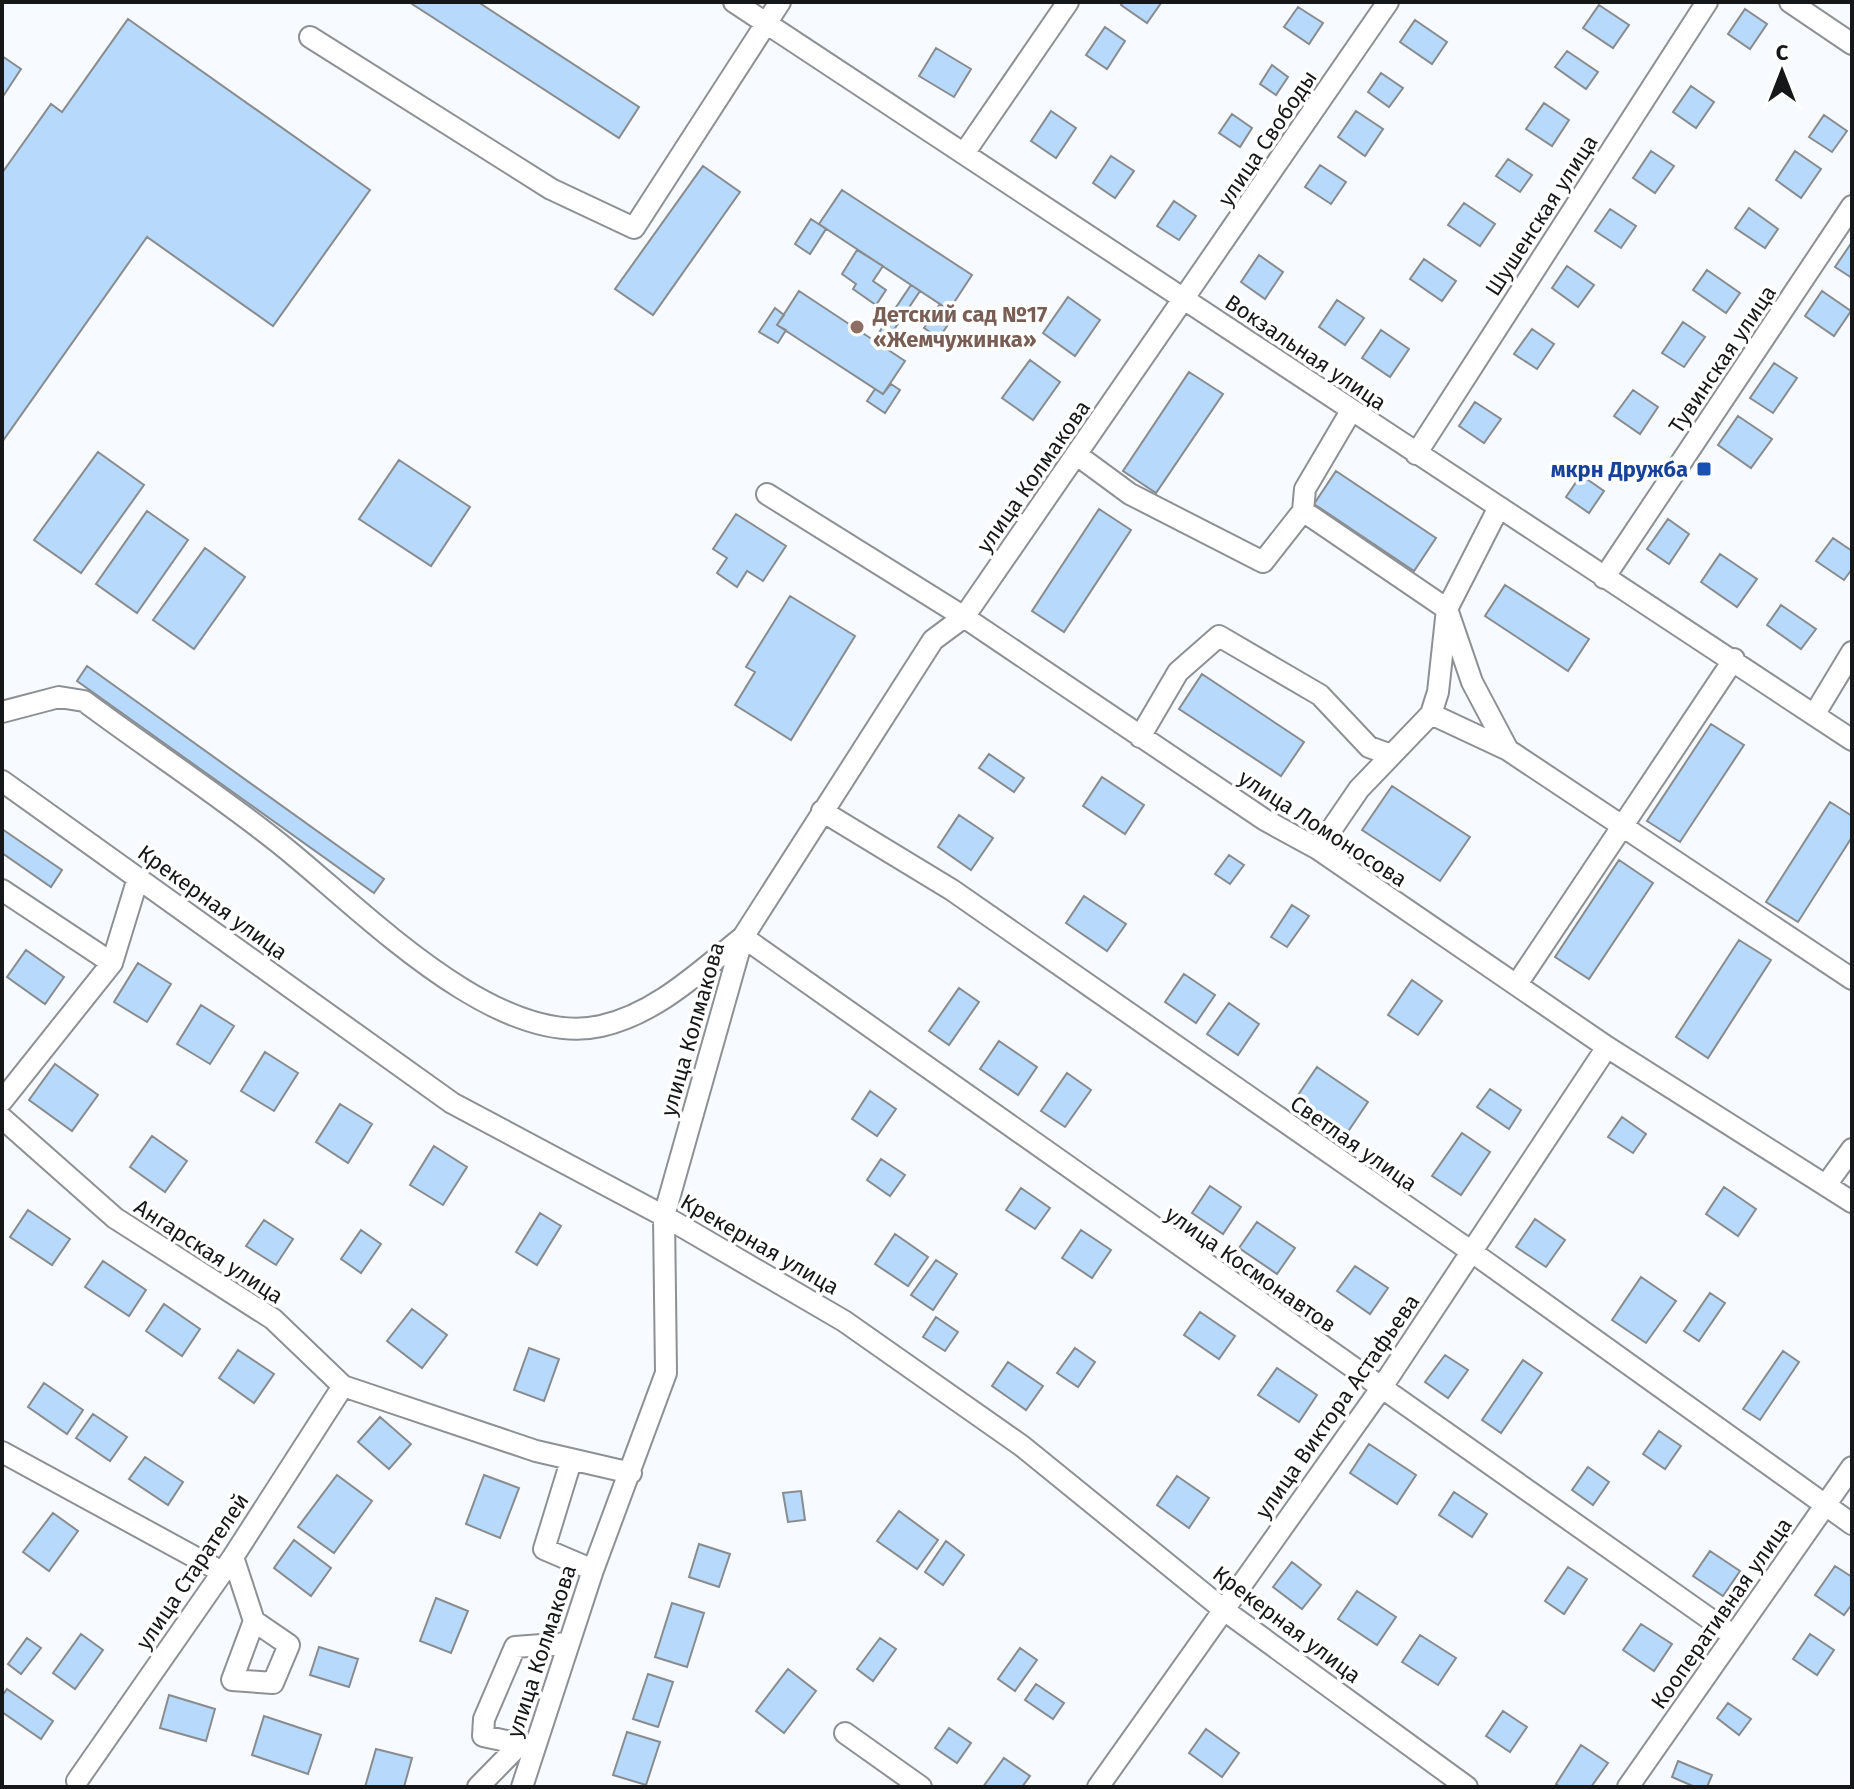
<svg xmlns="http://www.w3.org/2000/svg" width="1854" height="1789" font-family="'Fira Sans',sans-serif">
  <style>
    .building { fill: #b6d9fc; stroke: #898c8f; stroke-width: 2 }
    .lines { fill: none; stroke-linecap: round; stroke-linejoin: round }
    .minor-casing { stroke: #8d9094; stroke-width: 24 }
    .minor { stroke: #fff; stroke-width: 20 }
    .education-dot { fill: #8d6e63; stroke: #fff; stroke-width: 3 }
    .transit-dot { fill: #1a4fb4; stroke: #fff; stroke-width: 3 }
    .labels { text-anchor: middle; stroke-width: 7; stroke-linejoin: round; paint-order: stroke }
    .street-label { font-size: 22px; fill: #161718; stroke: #fff }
    .education-label { font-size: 22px; font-weight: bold; fill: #785e54; stroke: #fff; text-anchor: start }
    .transit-label { font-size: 22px; font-weight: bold; fill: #164399; stroke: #fff; text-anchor: end }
  </style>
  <rect width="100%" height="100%" fill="#f7fafe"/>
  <path class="building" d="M409 2H478L639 107 619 138Z
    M1123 2H1160L1161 3 1147 23 1121 5Z
    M1599 5 1629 25 1613 48 1583 28Z
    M1298 7 1323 23 1309 44 1284 27Z
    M1745 9 1767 24 1750 49 1728 34Z
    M128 19 370 190 273 326 147 237 2 442V173L51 104 62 112Z
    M1415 20 1447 42 1432 64 1400 42Z
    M1105 27 1125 41 1107 69 1086 55Z
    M936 48 971 69 954 97 919 76Z
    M1567 51 1598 72 1586 89 1555 67Z
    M2 56 21 69 2 98Z
    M1272 65 1288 77 1276 95 1260 84Z
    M1381 73 1403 88 1389 107 1368 92Z
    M1691 86 1714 102 1696 128 1673 112Z
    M1544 103 1569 120 1552 146 1526 129Z
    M1051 111 1076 128 1056 158 1031 141Z
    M1356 111 1383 129 1365 156 1338 137Z
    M1232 114 1252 128 1240 147 1219 133Z
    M1824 115 1847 131 1832 152 1809 137Z
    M1651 151 1674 166 1655 193 1633 178Z
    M1795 151 1821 169 1801 198 1776 180Z
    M1111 156 1134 171 1115 198 1093 183Z
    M1508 159 1532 175 1520 192 1496 176Z
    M1320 165 1346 182 1331 204 1305 187Z
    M703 166 740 192 653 315 615 289Z
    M842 190 972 275 949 310 819 224Z
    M1174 201 1196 216 1179 240 1157 226Z
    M1464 203 1495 224 1480 246 1448 225Z
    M1749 208 1778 229 1765 248 1735 228Z
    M1610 209 1636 226 1621 248 1595 231Z
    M811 219 826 229 810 254 795 244Z
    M1852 242V278L1835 267Z
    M857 250 883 266 873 281 886 290 876 305 853 289 856 284 842 274Z
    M1259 255 1283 272 1265 299 1241 282Z
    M1424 259 1456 281 1442 301 1410 279Z
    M1567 266 1594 285 1578 307 1552 288Z
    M1707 270 1740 293 1726 313 1693 290Z
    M911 285 920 291 883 346 874 340Z
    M799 291 905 361 883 394 777 325Z
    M1822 291 1851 311 1834 336 1805 316Z
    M1068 297 1100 320 1075 356 1043 333Z
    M1337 300 1364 318 1345 345 1319 327Z
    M940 304 955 314 939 338 924 328Z
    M775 308 784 315 777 325 786 330 778 343 759 332Z
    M1683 322 1705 337 1684 367 1662 353Z
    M1532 329 1554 344 1537 369 1514 354Z
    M1381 330 1409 349 1390 377 1362 358Z
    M1030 360 1060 382 1033 420 1002 398Z
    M1774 363 1797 378 1773 413 1750 398Z
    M1189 372 1223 394 1156 493 1123 471Z
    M891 384 900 390 885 413 867 401 875 389 883 394Z
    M1633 390 1658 407 1640 434 1614 416Z
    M1475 402 1501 419 1484 443 1459 426Z
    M1738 416 1772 439 1751 468 1718 445Z
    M98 452 144 485 81 573 34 540Z
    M399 460 470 507 431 566 359 519Z
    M1336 471 1436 538 1414 571 1314 504Z
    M1581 475 1604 491 1589 513 1566 497Z
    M1099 509 1131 530 1064 632 1032 611Z
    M147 511 188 540 137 613 96 584Z
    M736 514 786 546 763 581 747 571 737 587 717 573 727 558 713 549Z
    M1668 519 1689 534 1669 564 1647 549Z
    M1833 538 1852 551V569L1844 580 1816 561Z
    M205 548 245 577 194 649 153 620Z
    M1720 554 1757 579 1737 607 1701 582Z
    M1505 585 1589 639 1568 671 1485 616Z
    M790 596 855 636 791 740 735 705 755 672 746 667Z
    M1781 605 1816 629 1801 649 1767 625Z
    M87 666 384 879 374 893 77 681Z
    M1202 674 1304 742 1281 776 1179 709Z
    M1711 724 1744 745 1680 842 1647 821Z
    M989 754 1024 778 1014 792 979 768Z
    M1102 777 1144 805 1125 834 1083 806Z
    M1392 786 1470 837 1440 881 1362 830Z
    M1830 802 1852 816V837L1798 922 1766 902Z
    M959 815 993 838 971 870 938 847Z
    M2 829 62 870 51 887 2 853Z
    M1229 855 1244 865 1230 884 1215 874Z
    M1619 860 1653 883 1589 979 1555 957Z
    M1084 896 1126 924 1107 951 1066 923Z
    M1292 905 1309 916 1287 947 1271 937Z
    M1739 940 1771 960 1708 1058 1676 1037Z
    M26 950 64 977 45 1004 7 977Z
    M138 963 171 984 147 1022 114 1002Z
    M1184 974 1215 995 1196 1023 1165 1002Z
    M1412 980 1442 1001 1418 1035 1388 1015Z
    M959 988 979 1002 949 1045 929 1031Z
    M1229 1003 1259 1024 1238 1055 1207 1034Z
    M201 1005 234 1026 210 1064 177 1044Z
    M999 1041 1037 1067 1018 1095 980 1069Z
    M265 1052 298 1073 274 1111 241 1091Z
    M55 1064 98 1095 72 1131 29 1100Z
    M1317 1067 1368 1102 1347 1133 1296 1098Z
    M1067 1073 1091 1090 1065 1127 1041 1111Z
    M1490 1089 1521 1110 1509 1129 1477 1107Z
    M870 1091 896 1109 877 1136 852 1119Z
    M340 1104 372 1124 348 1163 316 1142Z
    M1622 1117 1646 1134 1633 1153 1608 1137Z
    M1462 1133 1490 1152 1461 1195 1432 1176Z
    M152 1136 187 1161 165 1192 130 1167Z
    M434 1146 467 1167 443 1205 410 1185Z
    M881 1159 905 1175 890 1196 867 1180Z
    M1210 1186 1241 1207 1223 1234 1192 1213Z
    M1724 1187 1756 1209 1738 1236 1706 1214Z
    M1021 1188 1050 1208 1035 1229 1006 1210Z
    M28 1210 70 1239 52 1265 10 1237Z
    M540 1213 561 1226 537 1265 516 1252Z
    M1535 1219 1565 1240 1546 1267 1516 1247Z
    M264 1220 293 1239 276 1265 246 1246Z
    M1257 1222 1295 1248 1277 1274 1239 1248Z
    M361 1230 381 1244 361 1273 341 1259Z
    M1081 1230 1111 1250 1092 1278 1062 1258Z
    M895 1234 928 1257 908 1286 875 1264Z
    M936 1260 957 1274 933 1310 911 1295Z
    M103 1261 146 1290 129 1316 85 1287Z
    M1355 1266 1388 1288 1370 1314 1337 1291Z
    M1641 1277 1676 1301 1646 1343 1612 1320Z
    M1710 1293 1725 1303 1699 1341 1684 1331Z
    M164 1304 200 1329 182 1356 146 1331Z
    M412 1309 447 1335 422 1368 387 1341Z
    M1200 1312 1235 1336 1219 1359 1184 1335Z
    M936 1317 958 1332 945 1351 923 1337Z
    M529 1348 559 1359 544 1401 514 1390Z
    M1075 1348 1095 1362 1078 1387 1057 1373Z
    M238 1350 274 1374 254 1403 219 1378Z
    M1783 1351 1799 1362 1760 1420 1743 1409Z
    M1445 1355 1468 1370 1448 1398 1425 1382Z
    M1523 1360 1542 1373 1501 1433 1482 1420Z
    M1008 1362 1043 1386 1026 1410 992 1386Z
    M1277 1368 1317 1395 1299 1422 1258 1395Z
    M44 1383 83 1410 67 1434 28 1407Z
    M93 1414 127 1437 110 1461 76 1438Z
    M380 1417 411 1444 389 1469 358 1442Z
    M1659 1431 1681 1446 1665 1469 1643 1454Z
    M1369 1444 1416 1475 1397 1504 1350 1473Z
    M145 1457 183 1482 168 1505 129 1479Z
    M1588 1467 1609 1482 1593 1505 1572 1490Z
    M337 1475 372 1501 334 1553 298 1527Z
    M484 1475 519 1488 500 1538 466 1524Z
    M1177 1476 1209 1498 1189 1528 1157 1505Z
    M801 1491 805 1520 788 1522 783 1493Z
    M1454 1492 1487 1514 1472 1537 1439 1515Z
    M899 1511 938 1540 917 1569 877 1541Z
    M53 1513 78 1531 49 1571 23 1552Z
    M294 1540 331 1568 311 1596 274 1568Z
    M946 1541 964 1555 943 1585 925 1572Z
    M699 1544 730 1554 719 1587 689 1577Z
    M1710 1551 1740 1571 1723 1596 1693 1576Z
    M1292 1562 1321 1585 1302 1609 1273 1587Z
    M1835 1566 1852 1577V1604L1844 1615 1815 1595Z
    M1568 1567 1587 1579 1564 1614 1545 1601Z
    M1357 1591 1396 1617 1377 1645 1338 1619Z
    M436 1598 468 1611 451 1653 420 1641Z
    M672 1603 704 1613 687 1667 655 1657Z
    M1641 1624 1672 1644 1654 1671 1623 1650Z
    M81 1634 103 1650 75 1689 53 1673Z
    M1810 1634 1834 1650 1817 1675 1793 1659Z
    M1420 1635 1456 1658 1438 1685 1402 1662Z
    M27 1638 41 1648 21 1674 8 1664Z
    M880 1638 896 1649 873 1681 857 1669Z
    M319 1647 358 1659 349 1687 310 1675Z
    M1020 1648 1037 1660 1015 1691 998 1679Z
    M788 1669 816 1691 784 1733 756 1711Z
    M648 1674 673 1682 658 1727 633 1719Z
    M1036 1684 1064 1703 1053 1719 1025 1700Z
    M7 1689 53 1721 41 1739 2 1712V1696Z
    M169 1695 215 1709 206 1741 160 1728Z
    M1728 1703 1751 1719 1739 1735 1717 1718Z
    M1503 1711 1527 1727 1510 1752 1486 1736Z
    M264 1716 321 1735 308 1774 252 1755Z
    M949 1728 971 1743 957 1763 935 1748Z
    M1206 1729 1239 1753 1222 1777 1189 1753Z
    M627 1732 660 1742 646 1785 613 1775Z
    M1581 1745 1608 1763 1591 1787H1560L1556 1784Z
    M376 1749 412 1758 404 1787H365Z
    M1004 1758 1030 1776 1022 1787H983Z
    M1678 1761 1712 1775 1707 1787H1695L1672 1777Z"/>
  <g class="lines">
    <g class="minor-casing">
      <path id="minor" d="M734 2 1852 740
        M1790 2 1852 44
        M310 37 551 189 634 228 780 2
        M965 152 1068 2
        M1416 454 1707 2
        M1077 455 1130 494 1263 562 1303 511
        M767 494 964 617 1265 820 1318 849 1607 1047 1852 1202
        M1499 507 1447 609 1472 682 1508 750 1852 979
        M1604 578 1852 206
        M2 712 59 697 84 701C147 748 213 791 275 840 354 901 493 1051 601 1026 656 1014 700 971 743 937L1734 1636
        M1431 714 1508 750
        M1814 715 1852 652
        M1140 737 1178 672 1219 636 1320 695 1369 747 1391 755
        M2 781 452 1103 664 1216 844 1321 1022 1446 1224 1610 1467 1787
        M822 811 952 890 1472 1252 1852 1524
        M1318 849 1359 789 1431 714 1438 692 1447 609 1303 511 1305 489 1351 411
        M2 890 112 963
        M1517 984 1734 659
        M2 1101 112 963 138 878
        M2 1118 115 1218 273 1319 343 1386 536 1451 631 1473
        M1826 1185 1852 1149
        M2 1452 222 1572
        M571 1461 544 1549 593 1570
        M233 1557 254 1621 289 1645 273 1683 232 1680 254 1621
        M845 1733 921 1787
        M535 1747 483 1736 484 1719 515 1647 569 1643
        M77 1781 233 1557 343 1386
        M478 1787 520 1744
        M522 1787 593 1570 666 1373 664 1216 743 937 933 640 964 617 1388 2
        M1098 1787 1380 1390 1607 1047
        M1628 1787 1852 1467"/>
    </g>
    <use href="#minor" class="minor"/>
  </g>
  <circle class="education-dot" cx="857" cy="327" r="8"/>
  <rect class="transit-dot" x="1696" y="461" width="16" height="16" rx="4"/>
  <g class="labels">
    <g class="street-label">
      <text transform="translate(1267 138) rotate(-56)" y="8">улица Свободы</text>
      <text transform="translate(1541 215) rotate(-57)" y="8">Шушенская улица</text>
      <text transform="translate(1306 352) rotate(34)" y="8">Вокзальная улица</text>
      <text transform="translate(1722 359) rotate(-56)" y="8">Тувинская улица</text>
      <text transform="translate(1033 476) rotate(-55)" y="8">улица Колмакова</text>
      <text transform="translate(1323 828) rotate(33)" y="8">улица Ломоносова</text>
      <text transform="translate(213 902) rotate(36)" y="8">Крекерная улица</text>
      <text transform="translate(692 1029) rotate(-74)" y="8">улица Колмакова</text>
      <text transform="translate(1354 1143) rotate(35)" y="8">Светлая улица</text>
      <text transform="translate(760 1244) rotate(30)" y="8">Крекерная улица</text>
      <text transform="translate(209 1251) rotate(33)" y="8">Ангарская улица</text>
      <text transform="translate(1251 1269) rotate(35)" y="8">улица Космонавтов</text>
      <text transform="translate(1337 1406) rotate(-55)" y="8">улица Виктора Астафьева</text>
      <text transform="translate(192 1571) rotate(-56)" y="8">улица Старателей</text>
      <text transform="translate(1721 1613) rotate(-55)" y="8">Кооперативная улица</text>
      <text transform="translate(1287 1624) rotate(37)" y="8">Крекерная улица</text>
      <text transform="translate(541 1651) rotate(-72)" y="8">улица Колмакова</text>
    </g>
    <g class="education-label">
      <text x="873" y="322">Детский сад №17<tspan x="873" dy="25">«Жемчужинка»</tspan></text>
    </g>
    <g class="transit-label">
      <text x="1688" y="477">мкрн Дружба</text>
    </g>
  </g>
  <rect width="1854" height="1789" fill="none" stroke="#161718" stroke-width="8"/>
  <g transform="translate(1782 72)" stroke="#ffffff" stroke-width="6" paint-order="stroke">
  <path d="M0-6L14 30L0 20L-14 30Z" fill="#161718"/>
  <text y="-12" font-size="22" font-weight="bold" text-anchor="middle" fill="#161718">С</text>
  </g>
</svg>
